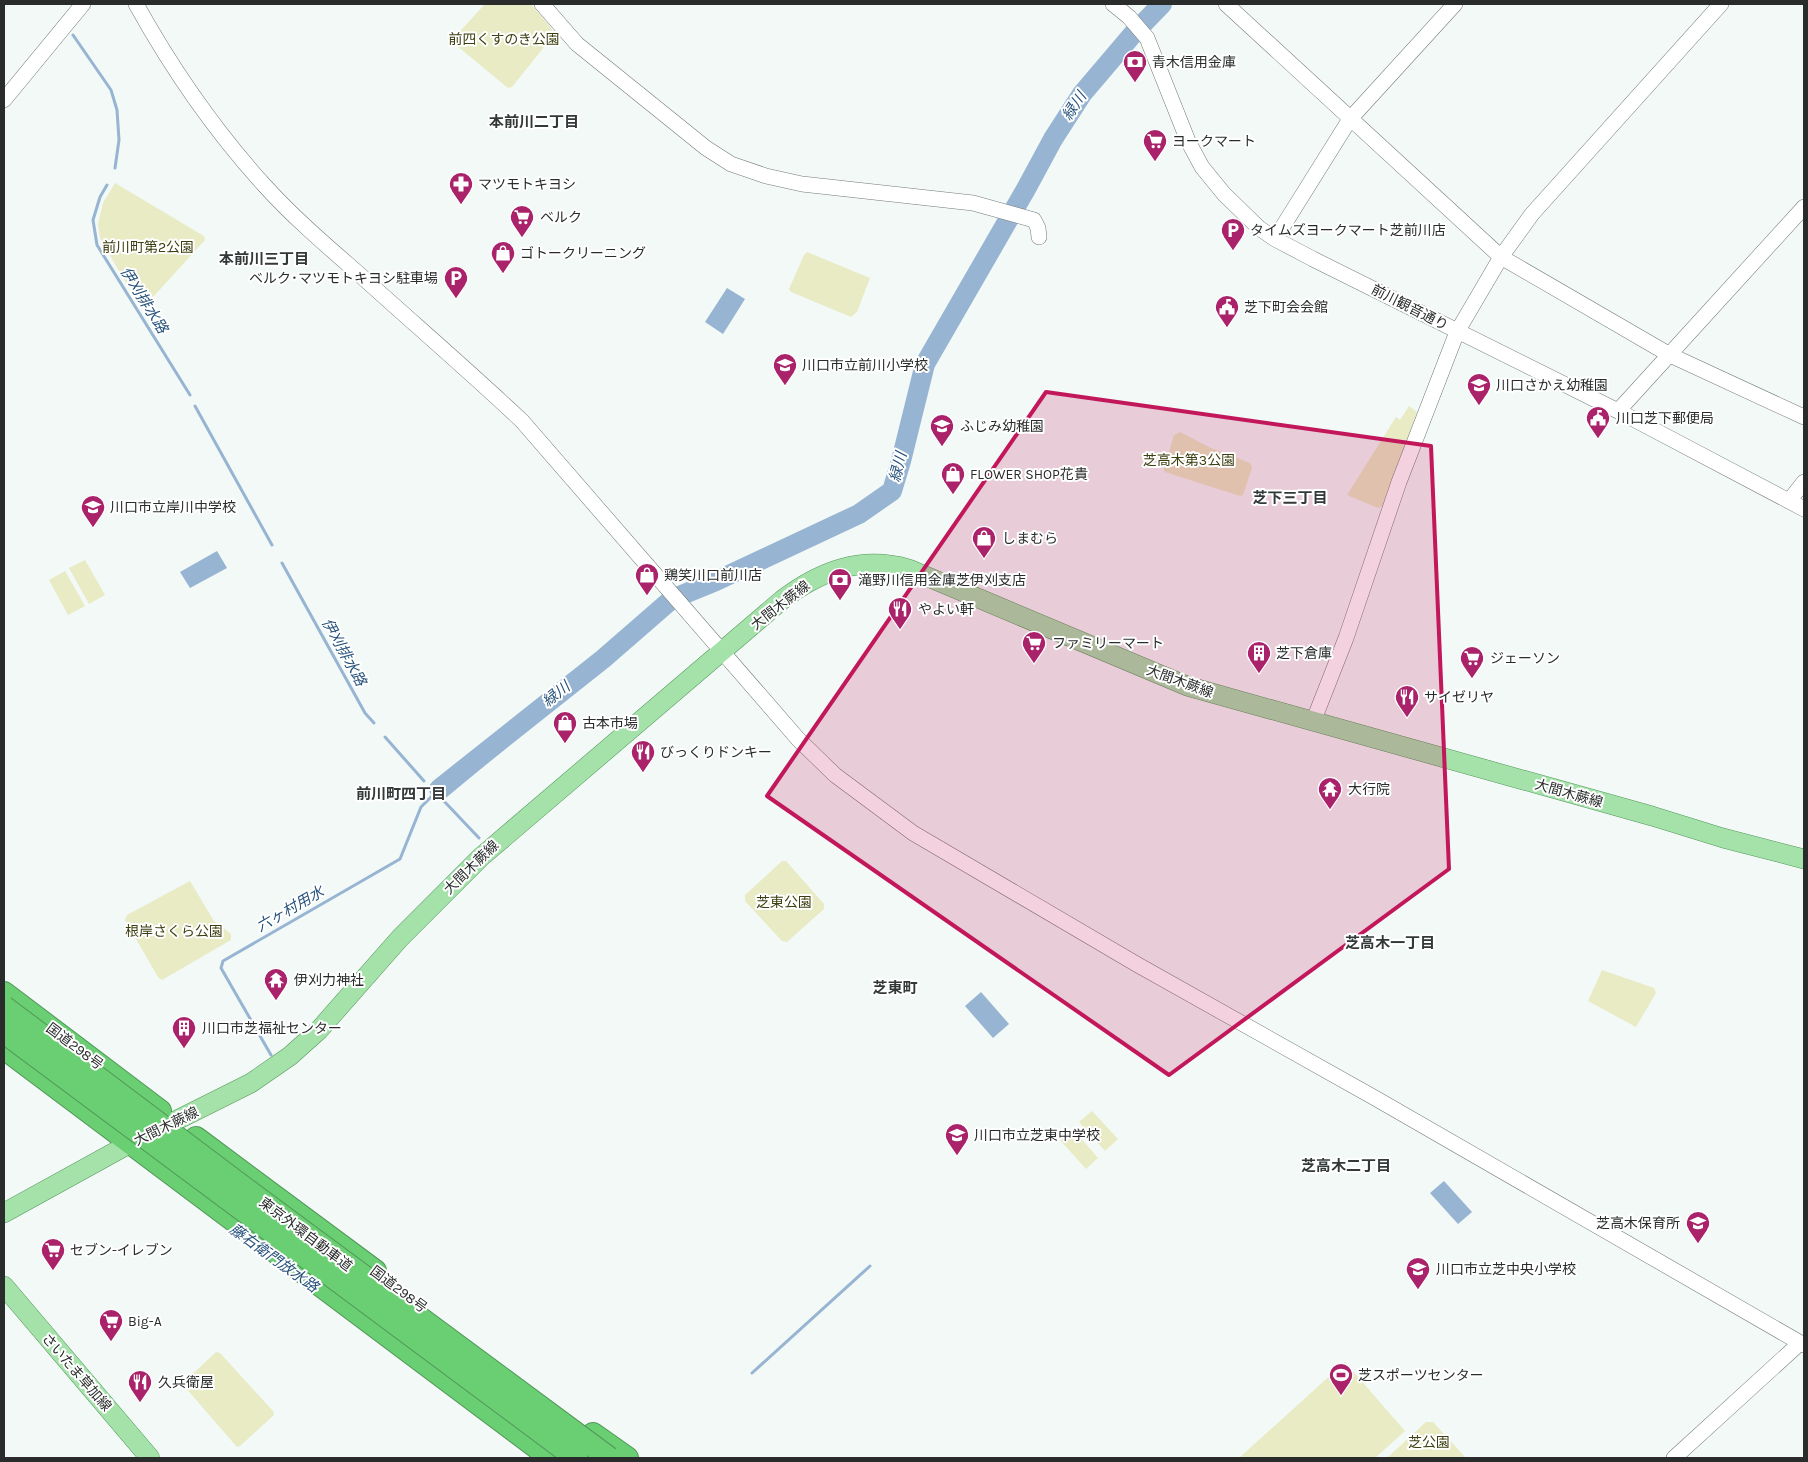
<svg xmlns="http://www.w3.org/2000/svg" width="1808" height="1462" font-family="Karla,'Noto Sans JP',sans-serif">
  <style>
    .green { fill: #e8ebc4 }
    .water { fill: #97b4d2 }
    .lines { fill: none; stroke-linecap: round; stroke-linejoin: round }
    .stream { stroke: #97b4d2; stroke-width: 3 }
    .river { stroke: #97b4d2; stroke-width: 20 }
    .minor-casing { stroke: #747a79; stroke-width: 16 }
    .major-casing { stroke: #53965a; stroke-width: 20 }
    .highway-casing { stroke: #53965a; stroke-width: 24 }
    .minor { stroke: #fff; stroke-width: 15 }
    .major { stroke: #a5e2aa; stroke-width: 19 }
    .highway { stroke: #69cf72; stroke-width: 22 }
    .highway-bridge-casing { stroke: #53965a; stroke-width: 24; stroke-linecap: butt }
    .highway-bridge { stroke: #69cf72; stroke-width: 22 }
    .marked { fill: #c2185b; fill-opacity: 0.2; stroke: #c2185b; stroke-width: 4; stroke-linejoin: round }
    .labels { text-anchor: middle; stroke-width: 4; stroke-linejoin: round; paint-order: stroke }
    .park-label { font-size: 14px; fill: #3e3f10; stroke: #fff }
    .poi-label { font-size: 14px; fill: #2a2c2c; stroke: #fff; text-anchor: start }
    .street-label { font-size: 14px; fill: #2a2c2c; stroke: #fff }
    .water-label { font-size: 15px; font-style: italic; fill: #27527b; stroke: #fff }
    .neighbourhood-label { font-size: 15px; font-weight: bold; fill: #333938; stroke: #fff }
  </style>
  <rect width="100%" height="100%" fill="#f2f9f7"/>
  <path class="green" d="M485 4H531L552 29V37L512 87 508 88 451 41Z
    M115 183 204 236 205 240 154 296 141 303 123 278 100 238 98 224 103 203Z
    M807 252 870 278 857 312 851 317 791 292 789 289 804 255Z
    M1409 406 1417 412 1383 506 1378 508 1347 495 1396 417 1400 420Z
    M1180 432 1211 448 1250 463 1252 468 1243 495 1240 496 1165 472 1164 470 1174 435Z
    M85 560 105 595 89 604 69 568Z
    M65 571 85 606 68 615 49 580Z
    M782 861H786L824 904V909L787 942 782 941 745 901V895Z
    M190 881 214 921 231 934V940L162 980 158 977 125 920 127 915Z
    M1602 970 1654 988 1656 993 1636 1027 1588 1001Z
    M1092 1111 1118 1139 1105 1151 1079 1122Z
    M1073 1129 1098 1158 1086 1169 1060 1140Z
    M216 1352 220 1353 273 1411 274 1415 240 1446 237 1447 184 1386 183 1383Z
    M1345 1362 1405 1431 1375 1458H1239Z
    M1426 1422H1433L1466 1458H1387Z"/>
  <path class="water" d="M727 288 745 299 723 334 705 322Z
    M217 551 227 568 190 588 180 572Z
    M981 992 1009 1024 993 1038 965 1006Z
    M1444 1181 1472 1212 1458 1224 1430 1193Z"/>
  <g class="lines">
    <path class="stream" d="M73 35 111 90 117 110 119 140 115 168
      M107 185 100 197 93 220 97 245 190 395
      M195 406 272 545
      M282 563 365 713 374 723
      M385 737 424 781
      M479 838 442 799 625 648
      M271 1055 221 968 223 961 400 859 421 807 432 796
      M752 1373 870 1266"/>
    <path class="river" d="M439 789 603 659 672 599 716 581 859 514 892 491 901 461 925 364 1026 189 1053 139 1082 94 1133 34 1162 4"/>
    <g class="minor-casing">
      <path id="minor" d="M136 4C172 69 215 131 265 186 294 218 327 246 359 274 413 323 469 371 522 421L798 739 835 775 913 833 1138 965 1375 1098 1804 1345
        M542 4 577 44 706 148 731 164 766 176 802 184 973 203 1034 220 1038 228 1039 237
        M1113 4 1129 17 1147 38 1188 141 1202 167 1224 194 1259 228 1275 239 1313 259 1622 413 1804 509
        M1226 4 1501 257 1670 355 1804 417
        M4 100 83 4
        M1275 239 1350 119 1455 4
        M1618 411 1804 207
        M1789 501 1804 482
        M1313 722 1346 638 1399 482 1457 332 1501 257 1532 214 1721 4
        M1674 1458 1800 1343"/>
    </g>
    <g class="major-casing">
      <path id="major" d="M4 1213 131 1143 251 1083 290 1056 319 1030 400 938 481 857 782 600C820 571 861 555 909 569L1187 686 1652 816 1723 838 1804 859
        M4 1286 150 1458"/>
    </g>
    <g class="highway-casing">
      <path id="highway" d="M4 993 160 1111
        M4 1048 551 1458
        M196 1138 375 1271
        M593 1434 627 1458"/>
    </g>
    <use href="#minor" class="minor"/>
    <use href="#major" class="major"/>
    <use href="#highway" class="highway"/>
    <g class="highway-bridge-casing">
      <path id="highway-bridge" d="M4 1007 243 1187 609 1458
        M4 1032 576 1458"/>
    </g>
    <use href="#highway-bridge" class="highway-bridge"/>
  </g>
  <path class="marked" d="M1046 392 1431 446 1449 869 1169 1075 767 796Z"/>
  <defs>
    <g id="bank-pin" transform="scale(1.25)"><path d="M0 17L-7.5 6A9.5 9.5 0 1 1 7.5 6Z" fill="#aa236a" stroke="#fff"/><path d="M-6-4H6V4H-6ZM0-2.3a2.3 2.3 0 1 0 0 4.6a2.3 2.3 0 1 0 0-4.6Z" fill="#fff"/></g>
    <g id="supermarket-pin" transform="scale(1.25)"><path d="M0 17L-7.5 6A9.5 9.5 0 1 1 7.5 6Z" fill="#aa236a" stroke="#fff"/><path d="M-6-5.5h2.5l.6 2H6L4.5 2H-2.5L-4.4-4H-6ZM-1.5 3.2a1.3 1.3 0 1 0 .1 0ZM3 3.2a1.3 1.3 0 1 0 .1 0Z" fill="#fff"/></g>
    <g id="pharmacy-pin" transform="scale(1.25)"><path d="M0 17L-7.5 6A9.5 9.5 0 1 1 7.5 6Z" fill="#aa236a" stroke="#fff"/><path d="M-2-6h4v4h4v4h-4v4h-4v-4h-4v-4h4Z" fill="#fff"/></g>
    <g id="parking-pin" transform="scale(1.25)"><path d="M0 17L-7.5 6A9.5 9.5 0 1 1 7.5 6Z" fill="#aa236a" stroke="#fff"/><path d="M-3.5-5.5H1a3.5 3.5 0 0 1 0 7H-1V5.5H-3.5ZM-1-3.4V-.6H.8a1.4 1.4 0 0 0 0-2.8Z" fill="#fff"/></g>
    <g id="shop-pin" transform="scale(1.25)"><path d="M0 17L-7.5 6A9.5 9.5 0 1 1 7.5 6Z" fill="#aa236a" stroke="#fff"/><path d="M-5-2.5h2.3a2.7 3.5 0 0 1 5.4 0H5L5.5 6h-11ZM-1.5-2.5h3a1.5 2.3 0 0 0-3 0Z" fill="#fff"/></g>
    <g id="civic-pin" transform="scale(1.25)"><path d="M0 17L-7.5 6A9.5 9.5 0 1 1 7.5 6Z" fill="#aa236a" stroke="#fff"/><path d="M-.6-6.5H3V-4.5H.6V-3L4-1V1h2V6H-6V1h2V-1L-.6-3ZM-1.2 2.5V6h2.4V2.5Z" fill="#fff"/></g>
    <g id="school-pin" transform="scale(1.25)"><path d="M0 17L-7.5 6A9.5 9.5 0 1 1 7.5 6Z" fill="#aa236a" stroke="#fff"/><path d="M0-5L7-2L0 1L-7-2ZM-4 1L0 2.5L4 1V4Q0 6-4 4Z" fill="#fff"/></g>
    <g id="restaurant-pin" transform="scale(1.25)"><path d="M0 17L-7.5 6A9.5 9.5 0 1 1 7.5 6Z" fill="#aa236a" stroke="#fff"/><path d="M-5-6h1v4h1v-4h1v4h1v-4h1v5L-1.5 .5V6h-2V.5L-5-1ZM5-6V6H3V1.5H1.5Q1.5-4 5-6Z" fill="#fff"/></g>
    <g id="building-pin" transform="scale(1.25)"><path d="M0 17L-7.5 6A9.5 9.5 0 1 1 7.5 6Z" fill="#aa236a" stroke="#fff"/><path d="M-4-6H4V6H1V3H-1V6H-4ZM-2.5-4.3h1.7v1.8h-1.7ZM.8-4.3h1.7v1.8H.8ZM-2.5-1h1.7V.8h-1.7ZM.8-1h1.7V.8H.8Z" fill="#fff"/></g>
    <g id="temple-pin" transform="scale(1.25)"><path d="M0 17L-7.5 6A9.5 9.5 0 1 1 7.5 6Z" fill="#aa236a" stroke="#fff"/><path d="M0-6L5-2H3V0L6.5 2.5H4V6H1.5V3h-3V6H-4V2.5H-6.5L-3 0V-2H-5Z" fill="#fff"/></g>
    <g id="stadium-pin" transform="scale(1.25)"><path d="M0 17L-7.5 6A9.5 9.5 0 1 1 7.5 6Z" fill="#aa236a" stroke="#fff"/><path d="M0-5a6.5 5 0 1 0 0 10a6.5 5 0 1 0 0-10ZM-3.5-1.8h7v3.6h-7Z" fill="#fff"/></g>
  </defs>
  <g fill-rule="evenodd">
    <use href="#bank-pin" x="1135" y="62"/>
    <use href="#supermarket-pin" x="1155" y="141"/>
    <use href="#pharmacy-pin" x="461" y="184"/>
    <use href="#supermarket-pin" x="522" y="217"/>
    <use href="#parking-pin" x="1233" y="230"/>
    <use href="#shop-pin" x="503" y="253"/>
    <use href="#parking-pin" x="456" y="278"/>
    <use href="#civic-pin" x="1227" y="307"/>
    <use href="#school-pin" x="785" y="365"/>
    <use href="#school-pin" x="1479" y="385"/>
    <use href="#civic-pin" x="1598" y="418"/>
    <use href="#school-pin" x="942" y="426"/>
    <use href="#shop-pin" x="953" y="474"/>
    <use href="#school-pin" x="93" y="507"/>
    <use href="#shop-pin" x="984" y="538"/>
    <use href="#shop-pin" x="647" y="575"/>
    <use href="#bank-pin" x="840" y="580"/>
    <use href="#restaurant-pin" x="900" y="609"/>
    <use href="#supermarket-pin" x="1034" y="643"/>
    <use href="#building-pin" x="1259" y="653"/>
    <use href="#supermarket-pin" x="1472" y="658"/>
    <use href="#restaurant-pin" x="1407" y="697"/>
    <use href="#shop-pin" x="565" y="723"/>
    <use href="#restaurant-pin" x="643" y="752"/>
    <use href="#temple-pin" x="1330" y="789"/>
    <use href="#temple-pin" x="276" y="980"/>
    <use href="#building-pin" x="184" y="1028"/>
    <use href="#school-pin" x="957" y="1135"/>
    <use href="#school-pin" x="1698" y="1223"/>
    <use href="#supermarket-pin" x="53" y="1250"/>
    <use href="#school-pin" x="1418" y="1269"/>
    <use href="#supermarket-pin" x="111" y="1321"/>
    <use href="#stadium-pin" x="1341" y="1375"/>
    <use href="#restaurant-pin" x="140" y="1382"/>
  </g>
  <g class="labels">
    <g class="park-label">
      <text x="504" y="44">前四くすのき公園</text>
      <text x="148" y="252">前川町第2公園</text>
      <text x="1189" y="465">芝高木第3公園</text>
      <text x="784" y="907">芝東公園</text>
      <text x="174" y="936">根岸さくら公園</text>
      <text x="1429" y="1447">芝公園</text>
    </g>
    <g class="poi-label">
      <text x="1152" y="67">青木信用金庫</text>
      <text x="1172" y="146">ヨークマート</text>
      <text x="478" y="189">マツモトキヨシ</text>
      <text x="540" y="222">ベルク</text>
      <text x="1250" y="235">タイムズヨークマート芝前川店</text>
      <text x="520" y="258">ゴトークリーニング</text>
      <text x="438" y="283" text-anchor="end">ベルク･マツモトキヨシ駐車場</text>
      <text x="1244" y="312">芝下町会会館</text>
      <text x="802" y="370">川口市立前川小学校</text>
      <text x="1496" y="390">川口さかえ幼稚園</text>
      <text x="1616" y="423">川口芝下郵便局</text>
      <text x="960" y="431">ふじみ幼稚園</text>
      <text x="970" y="479">FLOWER SHOP花貴</text>
      <text x="110" y="512">川口市立岸川中学校</text>
      <text x="1002" y="543">しまむら</text>
      <text x="664" y="580">鶏笑川口前川店</text>
      <text x="858" y="585">滝野川信用金庫芝伊刈支店</text>
      <text x="918" y="614">やよい軒</text>
      <text x="1052" y="648">ファミリーマート</text>
      <text x="1276" y="658">芝下倉庫</text>
      <text x="1490" y="663">ジェーソン</text>
      <text x="1424" y="702">サイゼリヤ</text>
      <text x="582" y="728">古本市場</text>
      <text x="660" y="757">びっくりドンキー</text>
      <text x="1348" y="794">大行院</text>
      <text x="294" y="985">伊刈力神社</text>
      <text x="202" y="1033">川口市芝福祉センター</text>
      <text x="974" y="1140">川口市立芝東中学校</text>
      <text x="1680" y="1228" text-anchor="end">芝高木保育所</text>
      <text x="70" y="1255">セブン-イレブン</text>
      <text x="1436" y="1274">川口市立芝中央小学校</text>
      <text x="128" y="1326">Big-A</text>
      <text x="1358" y="1380">芝スポーツセンター</text>
      <text x="158" y="1387">久兵衛屋</text>
    </g>
    <g class="street-label">
      <text transform="translate(1410 307) rotate(27)" y="5">前川観音通り</text>
      <text transform="translate(780 605) rotate(-38)" y="5">大間木蕨線</text>
      <text transform="translate(1180 681) rotate(20)" y="5">大間木蕨線</text>
      <text transform="translate(1569 793) rotate(16)" y="5">大間木蕨線</text>
      <text transform="translate(471 867) rotate(-44)" y="5">大間木蕨線</text>
      <text transform="translate(75 1046) rotate(37)" y="5">国道298号</text>
      <text transform="translate(166 1126) rotate(-26)" y="5">大間木蕨線</text>
      <text transform="translate(306 1234) rotate(37)" y="5">東京外環自動車道</text>
      <text transform="translate(399 1289) rotate(37)" y="5">国道298号</text>
      <text transform="translate(77 1372) rotate(49)" y="5">さいたま草加線</text>
    </g>
    <g class="water-label">
      <text transform="translate(1074 106) rotate(-56)" y="5">緑川</text>
      <text transform="translate(144 300) rotate(58)" y="5">伊刈排水路</text>
      <text transform="translate(898 467) rotate(-76)" y="5">緑川</text>
      <text transform="translate(344 652) rotate(61)" y="5">伊刈排水路</text>
      <text transform="translate(556 694) rotate(-39)" y="5">緑川</text>
      <text transform="translate(290 909) rotate(-30)" y="5">六ヶ村用水</text>
      <text transform="translate(274 1258) rotate(36)" y="5">藤右衛門放水路</text>
    </g>
    <g class="neighbourhood-label">
      <text x="534" y="127">本前川二丁目</text>
      <text x="264" y="264">本前川三丁目</text>
      <text x="1290" y="503">芝下三丁目</text>
      <text x="401" y="799">前川町四丁目</text>
      <text x="1390" y="948">芝高木一丁目</text>
      <text x="895" y="993">芝東町</text>
      <text x="1346" y="1171">芝高木二丁目</text>
    </g>
  </g>
  <rect width="1808" height="1462" fill="none" stroke="#2a2c2c" stroke-width="10"/>
</svg>
